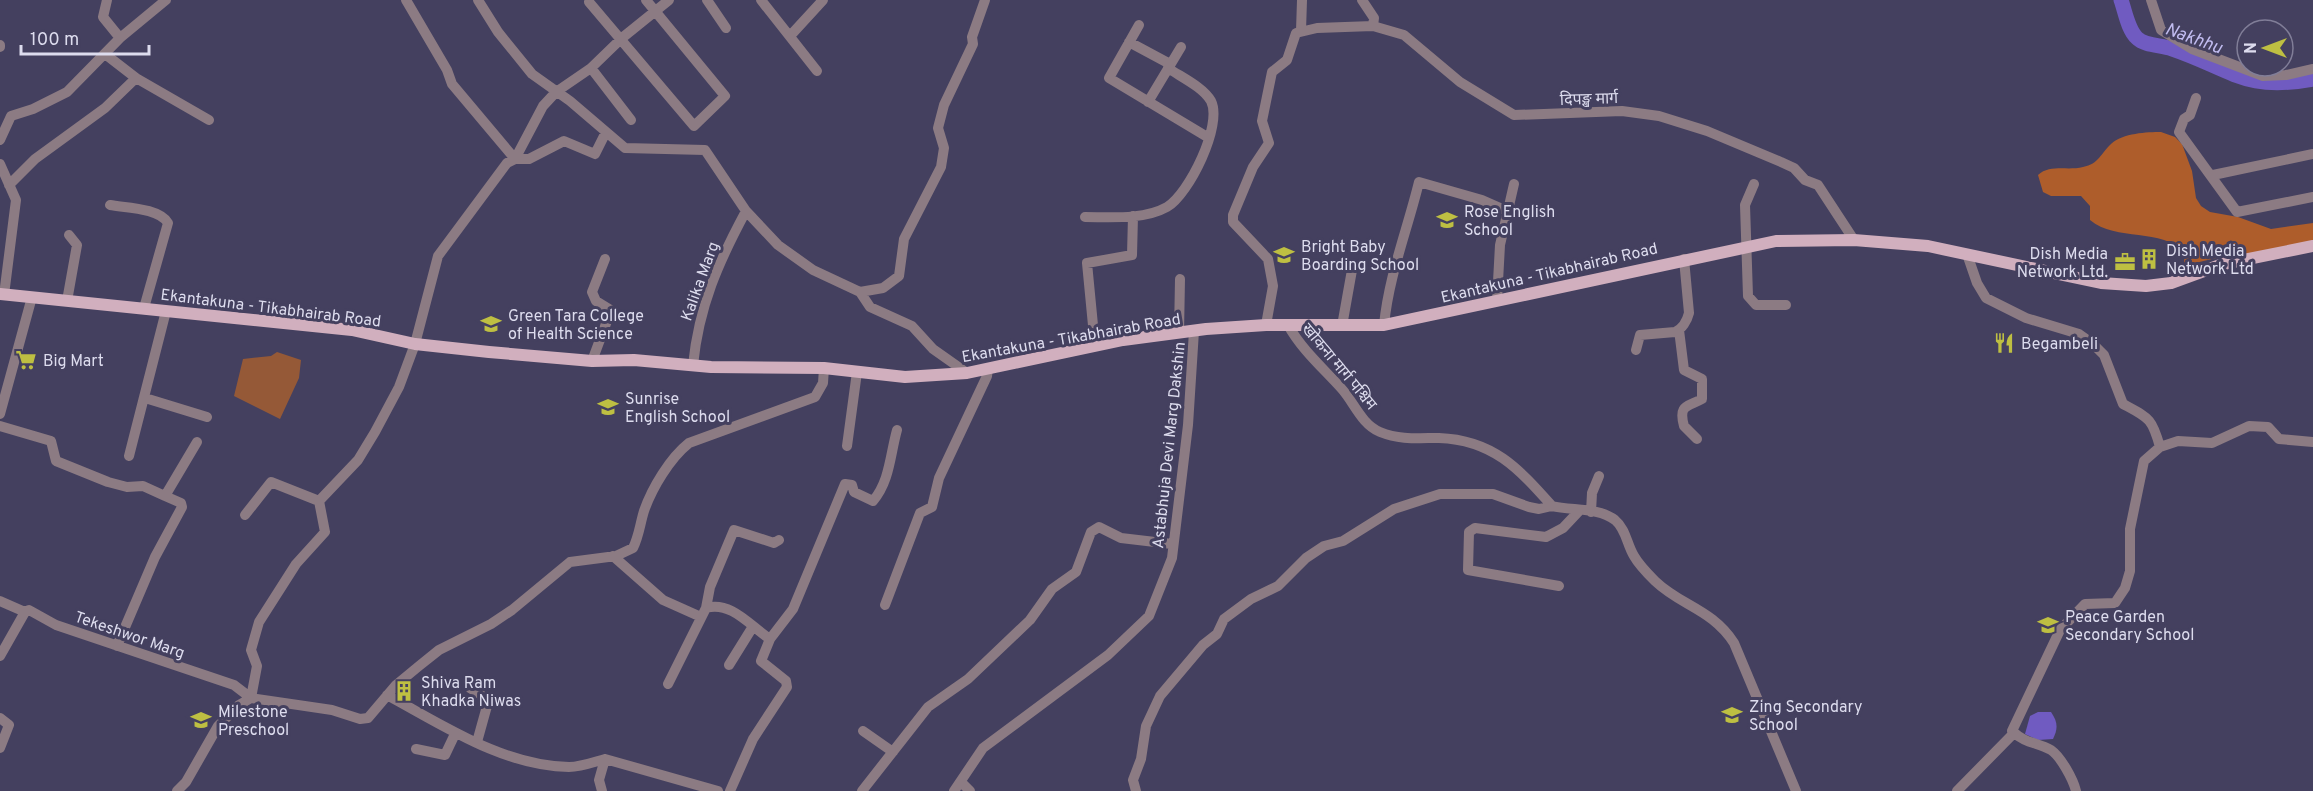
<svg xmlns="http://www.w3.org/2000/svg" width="2313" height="791" font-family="Overpass,'Noto Sans Devanagari',sans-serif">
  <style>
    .green { fill: #955937 }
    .forest { fill: #ae5d2b }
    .water { fill: #705bc1 }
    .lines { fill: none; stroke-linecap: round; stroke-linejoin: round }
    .river { stroke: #705bc1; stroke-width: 15 }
    .minor { stroke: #8c7b83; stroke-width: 10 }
    .major { stroke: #d1afbe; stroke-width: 12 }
    .labels { text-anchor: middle; stroke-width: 6; stroke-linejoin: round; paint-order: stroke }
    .street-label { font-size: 16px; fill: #dddcee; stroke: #44405f }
    .poi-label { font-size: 16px; fill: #dddcee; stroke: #44405f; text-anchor: start }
    .water-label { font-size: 18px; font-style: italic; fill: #c1bcf0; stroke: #44405f }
  </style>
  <rect width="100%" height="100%" fill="#44405f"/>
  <path class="green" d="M277 352 301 360 299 378 280 419 234 396 243 359 271 356Z"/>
  <path class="forest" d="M2161 132 2175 137 2182 144 2192 171 2196 198 2201 206 2210 212 2238 217 2271 229 2313 223V247L2216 258 2187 265 2184 262 2185 253C2162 227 2116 242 2090 220V206L2081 196H2051L2043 192 2038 175C2050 164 2068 171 2083 167 2099 164 2101 153 2111 144 2123 133 2147 132 2161 132Z"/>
  <path class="water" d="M2038 712H2051C2058 722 2058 729 2053 739L2038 740 2025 734 2030 716Z"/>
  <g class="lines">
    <path class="river" d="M2121 0C2125 11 2128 30 2137 38 2145 46 2161 45 2172 49 2231 69 2245 92 2313 79"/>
    <path class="minor" d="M107 0 103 17 120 38
      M406 0 447 70 452 84 515 159 543 106 556 92 591 68 622 38 669 0
      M478 0 498 32 532 74 570 101 625 148 705 150 746 211 778 245 813 270 860 292 870 307 912 326 933 349 967 373
      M707 0 726 28
      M761 0 817 71
      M1362 0 1374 18 1373 26 1404 35 1460 82 1514 115 1622 111 1659 116 1707 131 1781 162 1794 168 1805 180 1818 185 1854 240
      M2151 0 2161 30 2192 49 2263 76 2286 75 2313 69
      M589 2 694 126 725 96 646 0
      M1139 25 1109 78 1209 138
      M1301 31 1302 0
      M790 36 823 0
      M1129 42 1170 64
      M0 45V47
      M591 68 631 120
      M136 78 209 120
      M2196 98 2190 115 2184 119 2179 132 2237 212 2313 197
      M1148 102 1181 47
      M0 140 11 116 33 109 67 92 120 38 166 0
      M0 164 16 200 4 295
      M2213 175 2313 154
      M1754 184 1745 205 1748 296 1756 305H1786
      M9 185 35 159 105 108 136 78 105 54
      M110 205C127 208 159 208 168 223L144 308
      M1085 217C1110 217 1144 220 1167 207 1189 194 1223 125 1211 101 1203 87 1181 77 1168 68
      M1967 254 1977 283 1986 298 2026 318 2079 334 2093 344 2104 355 2123 404C2149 418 2152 418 2160 447
      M860 292 883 288 899 276 904 239 941 167 944 148 938 128 944 105 973 44 972 37 985 0
      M1497 300 1500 245 1514 184
      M67 301 77 245 69 235
      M1266 325 1273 286 1268 259 1233 222V215L1253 167 1269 143 1262 121 1272 72 1287 60 1296 33 1317 28 1373 26
      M1288 325C1302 350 1322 367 1341 388 1354 402 1361 424 1380 432 1400 440 1418 438 1439 438 1493 440 1518 468 1552 506 1572 511 1598 507 1615 520 1626 529 1627 545 1634 556 1639 565 1648 574 1655 581 1681 606 1712 609 1734 643L1796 791
      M1384 325C1389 275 1407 231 1419 182L1482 200 1507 211
      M1342 326 1352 270
      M1679 330 1684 370 1702 379V399C1688 407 1678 404 1684 426L1697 439
      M1179 333 1180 279
      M1095 346 1087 263 1132 255 1133 216
      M1636 350 1640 335 1675 332C1682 329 1687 321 1689 313L1684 259
      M592 361 610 313 609 309 596 301 592 292 605 259
      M693 365C699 306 718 263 746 211
      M145 398 207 417
      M0 414 32 297
      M0 426 51 441 56 461 108 482 127 487 143 486 165 496 197 442
      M847 446 857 372
      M129 456 166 311
      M1591 512 1592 493 1599 476
      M245 515 271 482 319 501
      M613 556 663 600 701 617
      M1559 586 1468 570 1469 532 1475 528 1546 537 1563 528 1579 511
      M0 601 25 612 29 610 56 625 234 685 251 698
      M885 605 920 513 932 507 939 478 987 376 988 369
      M706 608 710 587 734 530 774 543 779 540
      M117 646 155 557 182 507 181 503 165 496
      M0 656 25 612
      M729 665 752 628
      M668 684 706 608C732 601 750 626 770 639L793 609 845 484 852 485 854 492 873 501C890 481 890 455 897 430
      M470 688 481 695 487 706 477 742
      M387 695C443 725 503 766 569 767 581 767 594 762 605 759L599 780 602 791
      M251 698 257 666 251 650 259 622 296 564 325 532 319 501 358 460 375 432 399 387 415 344 438 256 507 163 515 159H529L564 141 595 154 606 132
      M0 718 9 725 0 748
      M863 731 893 752
      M2012 731C2026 744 2037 742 2051 750 2061 757 2073 779 2076 791
      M416 749 445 755 455 734
      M605 759 718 791
      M961 782 970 791
      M177 791 186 782 218 726 239 705 251 698 332 710 360 719 368 718 396 685 419 666 439 650 491 624 512 610 570 562 616 556 633 548C639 536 640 524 644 511 652 488 670 458 689 443L815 397 823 383 824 368
      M730 791 753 739 787 687 786 681 761 661 770 639
      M862 791 928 707 968 679 1030 620 1052 589 1076 572 1091 532 1099 527 1121 538 1172 544
      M954 791 983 748 1108 655 1149 616 1172 558 1188 425 1194 331
      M1136 791 1133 780 1141 759 1146 726 1160 696 1203 645 1217 634 1224 619 1251 599 1278 586 1306 558 1324 546 1343 541 1394 509 1440 494H1493L1529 507 1539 509 1552 506
      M1957 791 2013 734 2012 731 2060 630 2085 604 2115 603 2125 588 2130 571V529L2144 461 2160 447 2178 441 2212 443 2249 426 2268 427 2279 439 2313 442"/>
    <path class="major" d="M0 294 352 330 415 344 489 352 592 361 634 360 711 367 824 368 905 377 967 373 1123 340 1206 329 1266 325H1384L1776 241 1854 240 1928 246 2101 283 2146 286 2171 283 2223 264 2313 246"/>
  </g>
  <defs>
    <g id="school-bare" transform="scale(1.62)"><path d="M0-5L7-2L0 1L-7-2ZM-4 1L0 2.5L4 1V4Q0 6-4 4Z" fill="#bebf42" stroke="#44405f" stroke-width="2.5" paint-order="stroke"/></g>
    <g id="building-bare" transform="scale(1.62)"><path d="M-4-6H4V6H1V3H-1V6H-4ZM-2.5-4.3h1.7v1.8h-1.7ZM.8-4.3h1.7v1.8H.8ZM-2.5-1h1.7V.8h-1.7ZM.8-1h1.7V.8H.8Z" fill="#bebf42" stroke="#44405f" stroke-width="2.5" paint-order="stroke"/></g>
    <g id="office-bare" transform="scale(1.62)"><path d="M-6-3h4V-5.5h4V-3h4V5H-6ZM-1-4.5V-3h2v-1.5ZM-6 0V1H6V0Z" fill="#bebf42" stroke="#44405f" stroke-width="2.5" paint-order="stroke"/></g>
    <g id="university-bare" transform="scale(1.62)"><path d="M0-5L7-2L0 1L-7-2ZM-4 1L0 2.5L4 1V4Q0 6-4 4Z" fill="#bebf42" stroke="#44405f" stroke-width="2.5" paint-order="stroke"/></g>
    <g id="restaurant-bare" transform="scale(1.62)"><path d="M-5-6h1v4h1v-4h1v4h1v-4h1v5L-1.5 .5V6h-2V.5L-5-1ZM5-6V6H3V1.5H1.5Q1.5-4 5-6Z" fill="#bebf42" stroke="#44405f" stroke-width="2.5" paint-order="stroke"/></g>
    <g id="supermarket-bare" transform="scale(1.62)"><path d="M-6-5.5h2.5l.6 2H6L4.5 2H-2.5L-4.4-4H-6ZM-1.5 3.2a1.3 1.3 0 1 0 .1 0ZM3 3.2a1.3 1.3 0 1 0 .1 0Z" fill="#bebf42" stroke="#44405f" stroke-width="2.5" paint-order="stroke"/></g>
  </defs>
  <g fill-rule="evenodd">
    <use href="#school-bare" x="1447" y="220"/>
    <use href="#school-bare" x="1284" y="255"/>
    <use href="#building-bare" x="2149" y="259"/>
    <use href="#office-bare" x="2125" y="262"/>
    <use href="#university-bare" x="491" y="324"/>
    <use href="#restaurant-bare" x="2004" y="343"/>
    <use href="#supermarket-bare" x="26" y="360"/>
    <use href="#school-bare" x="608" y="407"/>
    <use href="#school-bare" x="2048" y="625"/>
    <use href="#building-bare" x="404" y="691"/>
    <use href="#school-bare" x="1732" y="715"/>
    <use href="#school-bare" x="201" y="720"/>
  </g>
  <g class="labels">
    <g class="street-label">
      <text transform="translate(1589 98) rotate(-2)" y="6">दिपङ्ख मार्ग</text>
      <text transform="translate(1549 272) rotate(-13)" y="6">Ekantakuna - Tikabhairab Road</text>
      <text transform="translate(699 281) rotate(-70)" y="6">Kalika Marg</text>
      <text transform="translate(271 307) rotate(7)" y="6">Ekantakuna - Tikabhairab Road</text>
      <text transform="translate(1071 337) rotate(-10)" y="6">Ekantakuna - Tikabhairab Road</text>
      <text transform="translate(1340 366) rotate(50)" y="6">खोकना मार्ग पश्चिम</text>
      <text transform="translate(1168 445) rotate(-84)" y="6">Astabhuja Devi Marg Dakshin</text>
      <text transform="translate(130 634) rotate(19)" y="6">Tekeshwor Marg</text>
    </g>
    <g class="poi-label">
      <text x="1464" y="217">Rose English<tspan x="1464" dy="18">School</tspan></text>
      <text x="1301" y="252">Bright Baby<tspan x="1301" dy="18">Boarding School</tspan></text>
      <text x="2166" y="256">Dish Media<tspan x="2166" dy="18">Network Ltd</tspan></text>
      <text x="2108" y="259" text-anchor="end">Dish Media<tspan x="2108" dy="18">Network Ltd.</tspan></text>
      <text x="508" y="321">Green Tara College<tspan x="508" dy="18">of Health Science</tspan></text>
      <text x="2021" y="349">Begambeli</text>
      <text x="43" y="366">Big Mart</text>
      <text x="625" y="404">Sunrise<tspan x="625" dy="18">English School</tspan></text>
      <text x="2065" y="622">Peace Garden<tspan x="2065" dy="18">Secondary School</tspan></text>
      <text x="421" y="688">Shiva Ram<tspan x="421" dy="18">Khadka Niwas</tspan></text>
      <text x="1749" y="712">Zing Secondary<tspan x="1749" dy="18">School</tspan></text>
      <text x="218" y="717">Milestone<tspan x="218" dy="18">Preschool</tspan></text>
    </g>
    <g class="water-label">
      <text transform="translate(2194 38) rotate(20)" y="6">Nakhhu</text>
    </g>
  </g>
  <g transform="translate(2265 48) rotate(270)"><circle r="28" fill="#44405f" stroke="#817e98" stroke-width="1.5"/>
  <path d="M0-4.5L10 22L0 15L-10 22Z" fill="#bebf42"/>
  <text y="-9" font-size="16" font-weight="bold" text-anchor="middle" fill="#dddcee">N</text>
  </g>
  <path d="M21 45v9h128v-9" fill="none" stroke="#dddcee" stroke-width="3"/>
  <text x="30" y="45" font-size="18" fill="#dddcee" stroke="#44405f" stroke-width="4.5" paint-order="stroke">100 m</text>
</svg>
